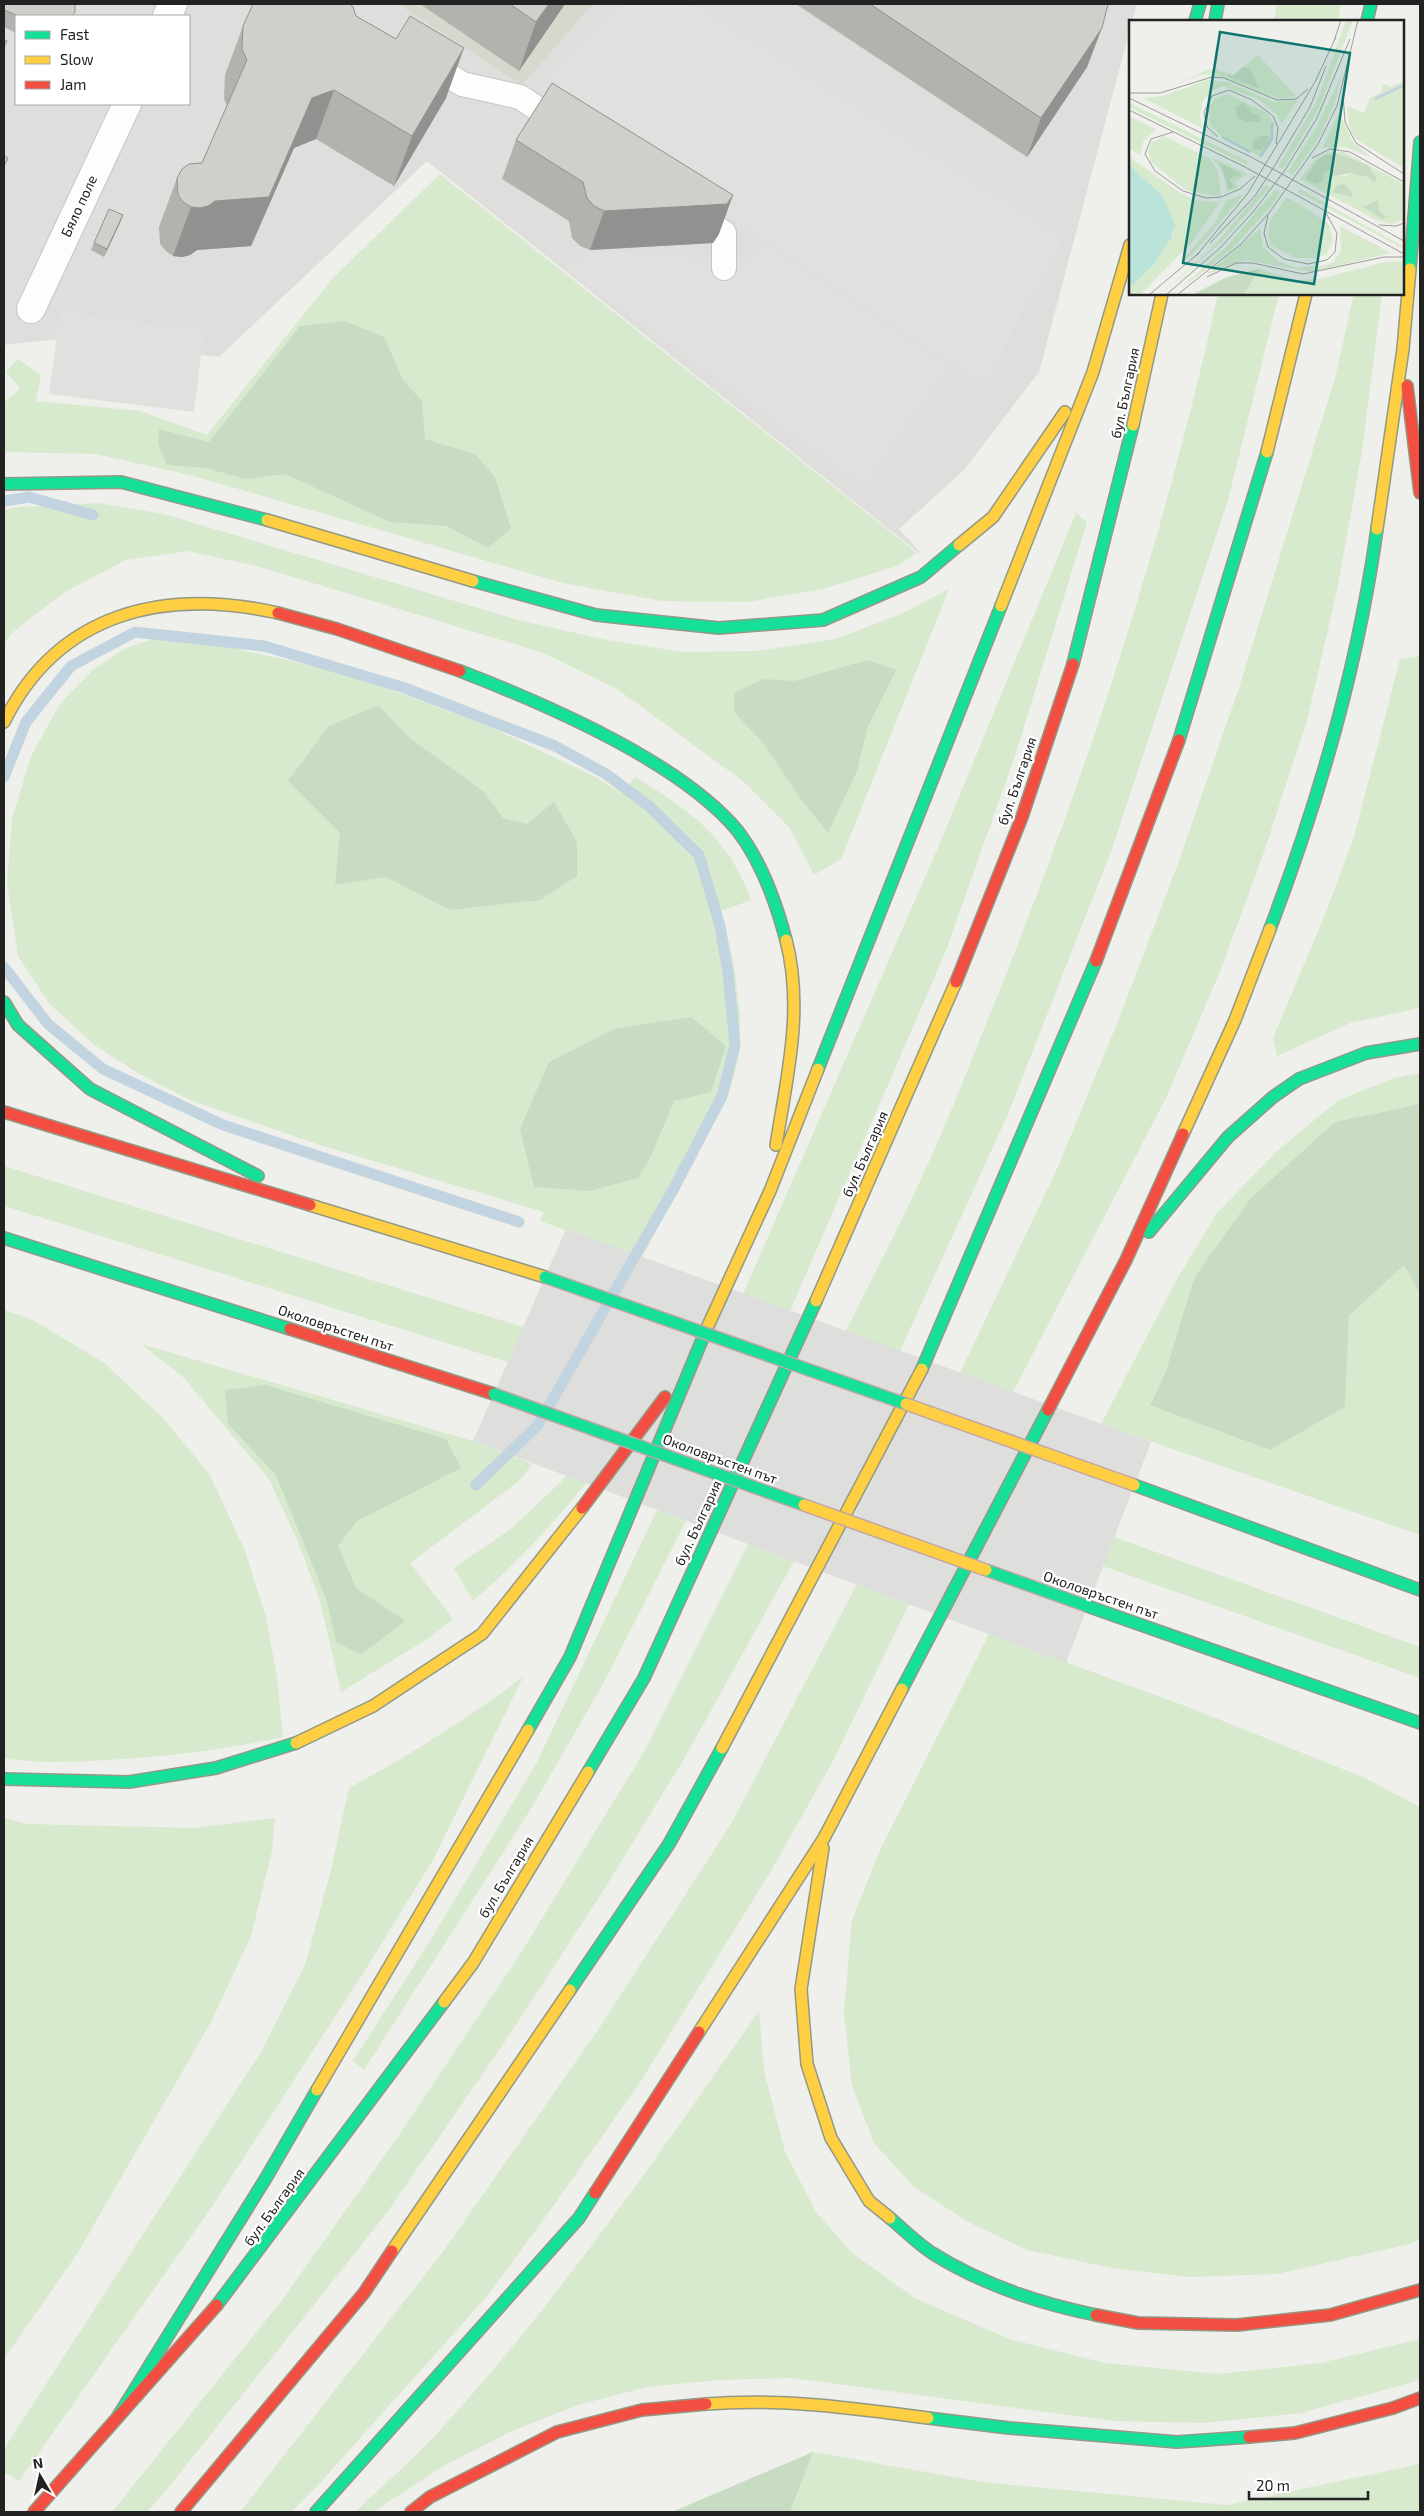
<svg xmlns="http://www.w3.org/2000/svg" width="1424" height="2516" font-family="'Exo 2',sans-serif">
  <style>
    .residential { fill: #dfdedc; fill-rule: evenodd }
    .construction { fill: #d6d8cd }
    .grass { fill: #d7eacd }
    .forest { fill: #c7dcc3 }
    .parking { fill: #e0e0de }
    .pier { fill: #dededd }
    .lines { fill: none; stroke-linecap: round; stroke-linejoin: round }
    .stream { stroke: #c2d4e0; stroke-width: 11 }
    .lane-casing { stroke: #c5c5c3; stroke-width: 26 }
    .street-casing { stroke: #c5c5c3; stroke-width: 30 }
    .fast-casing { stroke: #939984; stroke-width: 14 }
    .slow-casing { stroke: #939984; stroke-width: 14 }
    .jam-casing { stroke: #939984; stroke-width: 14 }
    .lane { stroke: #fdfdfc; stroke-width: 24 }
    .street { stroke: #fdfdfc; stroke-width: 28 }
    .fast { stroke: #16e098; stroke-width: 11 }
    .slow { stroke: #ffcf43; stroke-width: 11 }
    .jam { stroke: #f24e42; stroke-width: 11 }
    .fast-bridge-casing { stroke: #c2a5a7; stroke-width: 14; stroke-linecap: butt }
    .slow-bridge-casing { stroke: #c2a5a7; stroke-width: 14; stroke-linecap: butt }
    .fast-bridge { stroke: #16e098; stroke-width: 11 }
    .slow-bridge { stroke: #ffcf43; stroke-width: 11 }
    .wall { fill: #b3b2af }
    .shaded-wall { fill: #92918f }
    .building { fill: #d0cfcc; stroke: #92918f }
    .labels { text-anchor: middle; stroke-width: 4.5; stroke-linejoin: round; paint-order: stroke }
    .street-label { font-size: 14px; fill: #222; stroke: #fff }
    .inset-river { fill: none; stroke: #c2d4e0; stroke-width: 2.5 }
    .inset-road { fill: none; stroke: #9d9d9b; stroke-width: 1 }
    .view { fill: #0f766e; fill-opacity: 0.15; stroke: #0f766e; stroke-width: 2.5 }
    .inset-edge { fill: none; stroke: #222; stroke-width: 2.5 }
  </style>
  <rect width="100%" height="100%" fill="#efefeb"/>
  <path class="residential" d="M4 4H1137L1132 21H1130V29L1039 372 964 470 899 529 921 553H919L427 161 219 357 59 339 4 345ZM16 16H189V104H16Z"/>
  <path class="construction" d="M398 4H593L522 85Z"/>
  <path class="grass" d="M1277 4H1341L1338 21H1274Z
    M440 174 917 553 897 566 823 589 748 602 661 601 563 583 190 475 96 454 4 452V403L20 389 6 371 18 359 41 375 36 401 140 411 207 435 332 279Z
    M1218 294H1279L1228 500 1112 849 1008 1114 900 1351 846 1331C871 1280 898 1229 922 1177 951 1115 975 1050 1001 987 1091 762 1166 531 1218 294Z
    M1354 294H1382L1362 451 1338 585 1307 721 1264 852 1221 969 1166 1098 1013 1392 960 1373 1057 1169 1119 1019 1180 858 1240 685 1335 378Z
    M98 503 164 514 518 620 602 639 682 652 757 651 836 639 901 614 949 589 841 859 814 875 789 827 743 781 617 689 544 653 257 566 187 551 126 560 65 592 13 632 4 644V510L18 507Z
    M1076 513 1087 522 1015 756 945 953 790 1311 743 1294 940 843Z
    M188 638 349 674 488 726 594 776 623 794 635 777C689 809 730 839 751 900L721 911 734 965 740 1016 739 1057 728 1097 642 1257 540 1221 544 1212 317 1144 190 1100 136 1072 93 1044 49 1003 18 956 7 883 12 818 32 754 60 704 93 670 124 649 153 639Z
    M1420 656V1008L1350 1023 1277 1056 1273 1038 1324 917 1354 837 1400 659Z
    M1420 1073V1104L1335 1122 1194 1278 1166 1371 1150 1404 1270 1450 1345 1407 1349 1316 1404 1265 1420 1294V1535L1101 1424 1177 1279 1217 1213 1277 1151 1339 1100 1394 1078Z
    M4 1166 523 1327 508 1362 4 1206Z
    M4 1310 31 1319 103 1362 164 1419 210 1475 245 1551 266 1617 277 1677 283 1737C224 1750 166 1757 106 1760 69 1762 41 1764 4 1758Z
    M141 1344 473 1441 532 1464 520 1480 410 1563 453 1619 432 1636 341 1692 320 1601 298 1542 269 1479 183 1377Z
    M567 1476 586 1483C551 1526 515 1565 473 1601L454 1568 512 1528Z
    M657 1510 686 1521 603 1684 532 1807 364 2070 353 2061 430 1941 536 1764Z
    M1114 1537 1420 1647V1678L1103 1566Z
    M748 1544 794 1561 684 1759 600 1896 504 2043 386 2214 169 2487 147 2512H112L280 2303 397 2138 519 1956 644 1752Z
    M857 1584 909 1604 834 1759 771 1871 642 2079 557 2201 488 2295 320 2483 291 2512H240L445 2249 600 2027 731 1824Z
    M989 1634 1188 1707 1365 1778 1420 1807V2239L1410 2244 1277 2274 1189 2277 1112 2268 1027 2250 968 2222 913 2186 874 2143 852 2085 844 2013 852 1920 880 1850Z
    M523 1677 433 1860 362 1975 211 2208 19 2481 4 2472V2449L261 2052 305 1965 331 1870 349 1788C410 1755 467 1719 523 1677Z
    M4 1818 28 1824 193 1828 275 1818 272 1851 251 1936 211 2022 77 2254 4 2359Z
    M759 2011 764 2071 785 2152 816 2212 852 2253 915 2298 1009 2339 1105 2363 1218 2374 1321 2363 1420 2339V2380L1301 2413 1202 2423 1114 2421 792 2378 720 2380 647 2387 578 2405 512 2431 445 2465 373 2512H355C383 2485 415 2458 442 2428 560 2299 659 2154 759 2011Z
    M813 2452 982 2482 1227 2505 1420 2464V2512H790Z"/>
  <path class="forest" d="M345 321 384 337 403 380 422 401 425 439 475 454 495 477 511 529 488 548 447 526 390 522 285 474 245 479 206 468 167 465 158 444 159 429 209 442 300 326Z
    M867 660 896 670 868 726 857 771 828 833 800 798 764 744 734 712V693L763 679 794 681Z
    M378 705 410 738 484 792 503 818 527 824 554 802 577 842V876L540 900 450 910 386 877 335 885 340 833 288 781 329 726Z
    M691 1017 726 1046 711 1092 674 1101 650 1158 638 1178 590 1191 534 1187 520 1129 549 1062 614 1029Z
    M1420 1104V1294L1404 1265 1349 1316 1345 1407 1270 1450 1150 1405 1166 1371 1194 1278 1251 1198 1335 1122Z
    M265 1385 446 1439 461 1468 357 1521 338 1546 356 1588 405 1621 361 1655 336 1642 327 1601 276 1475 228 1424 225 1390Z
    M813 2452 790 2512H672Z"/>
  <path class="parking" d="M621 4H692L1062 239 984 384 535 89Z
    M764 245 948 365 864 485 567 270 587 252 602 253 616 251 749 264Z
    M60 312 204 331 194 412 49 394Z"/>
  <path class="pier" d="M566 1229 1151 1442 1066 1663 473 1441Z"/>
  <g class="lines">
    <path class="stream" d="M4 501 29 497 93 515
      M4 777 26 722 71 666 135 632 264 646 405 688 555 746 606 774 649 806 699 855 720 926 728 973 735 1044 722 1096 673 1190 538 1425 476 1485
      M4 967 48 1024 103 1069 223 1125 519 1222"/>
    <g class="lane-casing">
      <path id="lane" d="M427 61 462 84 520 97 562 125
        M694 213 724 233V268"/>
    </g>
    <g class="street-casing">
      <path id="street" d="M167 16 173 4
        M31 309 127 104"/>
    </g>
    <g class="fast-casing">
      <path id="fast" d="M1195 21 1200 4
        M1215 21 1218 4
        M1367 21 1371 4
        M1410 269 1420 142
        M4 484 121 482 267 520
        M473 581 596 615 719 628 823 620 921 577 959 545
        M1073 664 1133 425
        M460 671C543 703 679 761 737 830 762 862 776 902 786 940
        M1179 740 1267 452
        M1270 929C1319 800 1358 666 1377 529
        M4 1002 18 1025 90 1089 258 1176
        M818 1069 1001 606
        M1149 1232 1228 1137 1273 1097 1299 1079 1366 1053 1420 1044
        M4 1238 290 1329
        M922 1369 1096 961
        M1134 1485 1420 1590
        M1087 1606 1420 1723
        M902 1689 1048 1410
        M528 1730 570 1657 707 1328
        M588 1772 644 1678 816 1301
        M4 1779 129 1782 216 1768 296 1743
        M570 1990 669 1844 722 1748
        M890 2218C904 2230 917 2243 932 2253 983 2285 1037 2303 1096 2315
        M217 2305 444 2002
        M117 2418 266 2178 317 2090
        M928 2418 1009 2428 1177 2442 1249 2437
        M316 2512 579 2218 595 2193"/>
    </g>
    <g class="slow-casing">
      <path id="slow" d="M1133 425 1162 294
        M1267 452 1306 294
        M267 520 473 581
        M1377 529 1403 349 1410 269
        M959 545 993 517 1065 412
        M1001 606 1093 372 1130 245
        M4 722C59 611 165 588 278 613
        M1183 1134 1235 1020 1270 929
        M776 1145C787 1077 804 1008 786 940
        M310 1205 545 1277
        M816 1301 956 982
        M707 1328 770 1191 818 1069
        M296 1743 373 1706 482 1634 582 1508
        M722 1748 922 1369
        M823 1848 801 1989 807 2064 831 2138 869 2201 890 2218
        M444 2002 473 1963 588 1772
        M699 2032 824 1838 902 1689
        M317 2090 528 1730
        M392 2251 570 1990
        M706 2404C781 2398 854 2408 928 2418"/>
    </g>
    <g class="jam-casing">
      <path id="jam" d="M1407 386 1420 493
        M278 613 337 629 460 671
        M1096 961 1179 740
        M956 982 1022 817 1073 664
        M4 1112 310 1205
        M290 1329 494 1394
        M1048 1410 1126 1260 1183 1134
        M582 1508 665 1397
        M595 2193 699 2032
        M1096 2315 1138 2323 1237 2325 1330 2315 1420 2290
        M1249 2437 1295 2433 1393 2408 1420 2398
        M34 2512 217 2305
        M181 2512 364 2293 392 2251
        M411 2512 430 2497 557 2432 642 2410 706 2404"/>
    </g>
    <use href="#lane" class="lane"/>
    <use href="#street" class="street"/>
    <use href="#fast" class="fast"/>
    <use href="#slow" class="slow"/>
    <use href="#jam" class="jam"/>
    <g class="fast-bridge-casing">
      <path id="fast-bridge" d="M545 1277 906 1404
        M494 1394 804 1505
        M986 1570 1087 1606"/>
    </g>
    <g class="slow-bridge-casing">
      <path id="slow-bridge" d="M906 1404 1134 1485
        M804 1505 986 1570"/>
    </g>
    <use href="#fast-bridge" class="fast-bridge"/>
    <use href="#slow-bridge" class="slow-bridge"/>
  </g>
  <path class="wall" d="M4 4 73 16H16V33L4 27Z
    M420 4H565L519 71Z
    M796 4H1108L1087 67 1027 157Z
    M356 16 446 98 394 186 316 139 294 148 251 246 197 250 190 255 182 257 173 256 166 251 160 244 159 227 177 178 202 163 227 106 224 99 225 75 243 26Z
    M516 140 719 234 713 243 590 250 580 246 572 238 569 221 502 179Z
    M123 215 104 257 91 250 94 243Z"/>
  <path class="shaded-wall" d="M549 4H565L519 71 536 22Z
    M1102 28 1087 67 1027 157 1041 118Z
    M464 48 446 98 394 186 412 136Z
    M334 90 316 139 294 148 251 246 197 250 190 255 182 257 173 256 191 207 312 98Z
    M733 195 719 234 713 243 590 250 604 211Z
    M123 215 120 223 104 257 107 249Z"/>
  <path class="building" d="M4 4H75V12L72 16H19L4 10Z
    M253 4H350L353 7 356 16 396 39 410 16 464 48 412 136 334 90 312 98 269 197 215 201 208 206 200 208 191 207 183 202 178 195 177 178 182 169 189 164 202 163 236 85 247 60 242 49 243 26Z
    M510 4H549L536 22Z
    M870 4H1108L1102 28 1041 118Z
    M4 40 7 41 4 47Z
    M552 83 733 195 727 204 604 211 594 206 587 198 583 182 516 140Z
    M4 156 8 158 4 166Z
    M109 209 123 215 107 249 94 243Z"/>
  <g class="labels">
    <g class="street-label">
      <text transform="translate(79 206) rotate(-65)" y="5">Бяло поле</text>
      <text transform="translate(1125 393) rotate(-78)" y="5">бул. България</text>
      <text transform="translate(1017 781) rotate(-71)" y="5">бул. България</text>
      <text transform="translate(865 1154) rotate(-66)" y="5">бул. България</text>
      <text transform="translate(336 1328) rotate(18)" y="5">Околовръстен път</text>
      <text transform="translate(720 1459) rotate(20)" y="5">Околовръстен път</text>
      <text transform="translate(698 1523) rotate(-65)" y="5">бул. България</text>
      <text transform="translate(1101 1595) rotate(19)" y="5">Околовръстен път</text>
      <text transform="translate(506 1877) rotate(-59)" y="5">бул. България</text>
      <text transform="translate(274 2207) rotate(-54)" y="5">бул. България</text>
    </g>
  </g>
  <g transform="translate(1129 20)">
    <rect width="275" height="275" fill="#efefeb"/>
    <path d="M217 0H224L189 90 154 149 149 147 189 79ZM129 35 167 76 151 79 85 54 70 55 40 68 80 49 82 51 87 46 89 50 104 55ZM214 52 205 85 189 119 164 155 159 152 187 108ZM78 60 99 62 144 82 169 80 153 104 148 95 131 80 94 66 83 71 74 81 71 95 73 108 14 78 34 76ZM275 61V148L228 120 221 109 218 86 235 93 241 78 253 72 254 64 262 67ZM99 74 138 93 147 106H144L142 123 132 137 92 116 81 105 80 88 86 78ZM0 83 120 142 118 145 0 87ZM210 93 224 122 243 138 217 127 193 128ZM0 96 27 109 14 122 11 135 0 128ZM35 116 81 139 89 151 92 176 58 171 22 142 19 132 22 123ZM215 132 275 164V199L263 204 249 201 171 159 185 141 198 133ZM182 147 245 150 239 157 222 153 214 157 201 149 176 158ZM0 137 51 173 67 180 90 183 65 220 11 275H0V268L24 244 45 212 34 176 0 145ZM84 138 118 154 106 162 109 167 98 172 94 152ZM137 165 141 167 94 221 30 275 83 228ZM171 169 275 227V229L169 172ZM146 170 151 173 142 186 102 230 50 270 99 225ZM115 174 78 218 57 240 55 238 85 204 97 181ZM158 177 199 203 204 220 198 234 188 238H167L143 226 139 216 141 201ZM211 206 262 233 183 252 116 240 77 255 131 208 134 227 149 241 168 248 197 245 205 242 212 230ZM275 241V275H115L130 249 167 260 190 259 257 242Z" fill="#d7eacd" fill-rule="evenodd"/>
    <path d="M114 47 121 49 130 68 100 57 99 54 104 56ZM115 82 125 95 130 94 131 101 119 102 109 98 106 88ZM132 116H139L140 123 132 130 123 129 126 118ZM210 134 239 145 248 158 245 163 239 157 222 153 204 156 201 149 195 153 194 161 186 164 176 158 188 140 197 135ZM91 143 112 154 100 159 105 167 100 169ZM215 164 224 174 222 177 204 172 208 165ZM249 180 251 192 258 197 253 199 234 187ZM130 249 115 275H63L98 257Z" fill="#c7dcc3"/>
    <path d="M0 145 34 176 46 206 42 218 25 244 0 268Z" fill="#bae3d9"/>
    <path class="inset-river" d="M246 79 275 65M93 117 121 132M131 137 143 119V103"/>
    <path class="inset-road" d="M205 21 212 0M0 73H31L83 57 95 58 148 80 167 79 179 69M214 75 216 102 227 123 275 154M0 78 122 137 275 221M0 90 116 147 275 234M44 112 22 119 16 134 26 151 54 171 77 178 92 177 111 169 126 156M89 117 78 107 75 92 83 76 100 70 123 80 144 96 149 107 147 124M183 138 201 129 221 132 275 162M139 195 135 213 139 227 155 239 179 244 198 240 206 232 208 213 197 193M250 205 267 206 275 203M81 223 126 176 146 145 181 87 197 46M67 236 119 173 186 62 207 17M78 257 107 243H124L174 254 255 237H275M20 275 71 232M37 275 91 228 125 191 156 150 188 98 221 19M48 275 112 224 140 193 189 124 208 86 229 0"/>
    <path class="view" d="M91 12 221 33 185 264 54 243Z"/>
    <rect width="275" height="275" class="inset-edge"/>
  </g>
  <rect width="1424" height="2516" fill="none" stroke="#222222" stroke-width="10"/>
  <rect x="15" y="15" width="175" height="90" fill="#ffffff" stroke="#a7a7a7"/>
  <rect x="25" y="31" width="25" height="8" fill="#16e098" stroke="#a7a7a7"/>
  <text x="60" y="40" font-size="15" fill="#222222">Fast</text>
  <rect x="25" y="56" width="25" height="8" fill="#ffcf43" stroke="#a7a7a7"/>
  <text x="60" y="65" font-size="15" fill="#222222">Slow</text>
  <rect x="25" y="81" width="25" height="8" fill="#f24e42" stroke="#a7a7a7"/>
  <text x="60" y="90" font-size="15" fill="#222222">Jam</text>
  <g transform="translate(40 2476) rotate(351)" stroke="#ffffff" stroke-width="4" paint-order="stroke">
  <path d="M0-4L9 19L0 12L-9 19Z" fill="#222222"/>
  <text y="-8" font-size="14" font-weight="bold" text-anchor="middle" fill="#222222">N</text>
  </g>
  <path d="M1249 2491v8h119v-8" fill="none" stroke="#222222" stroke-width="2.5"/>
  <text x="1256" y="2491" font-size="15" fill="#222222" stroke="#ffffff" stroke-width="4" paint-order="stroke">20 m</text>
</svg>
